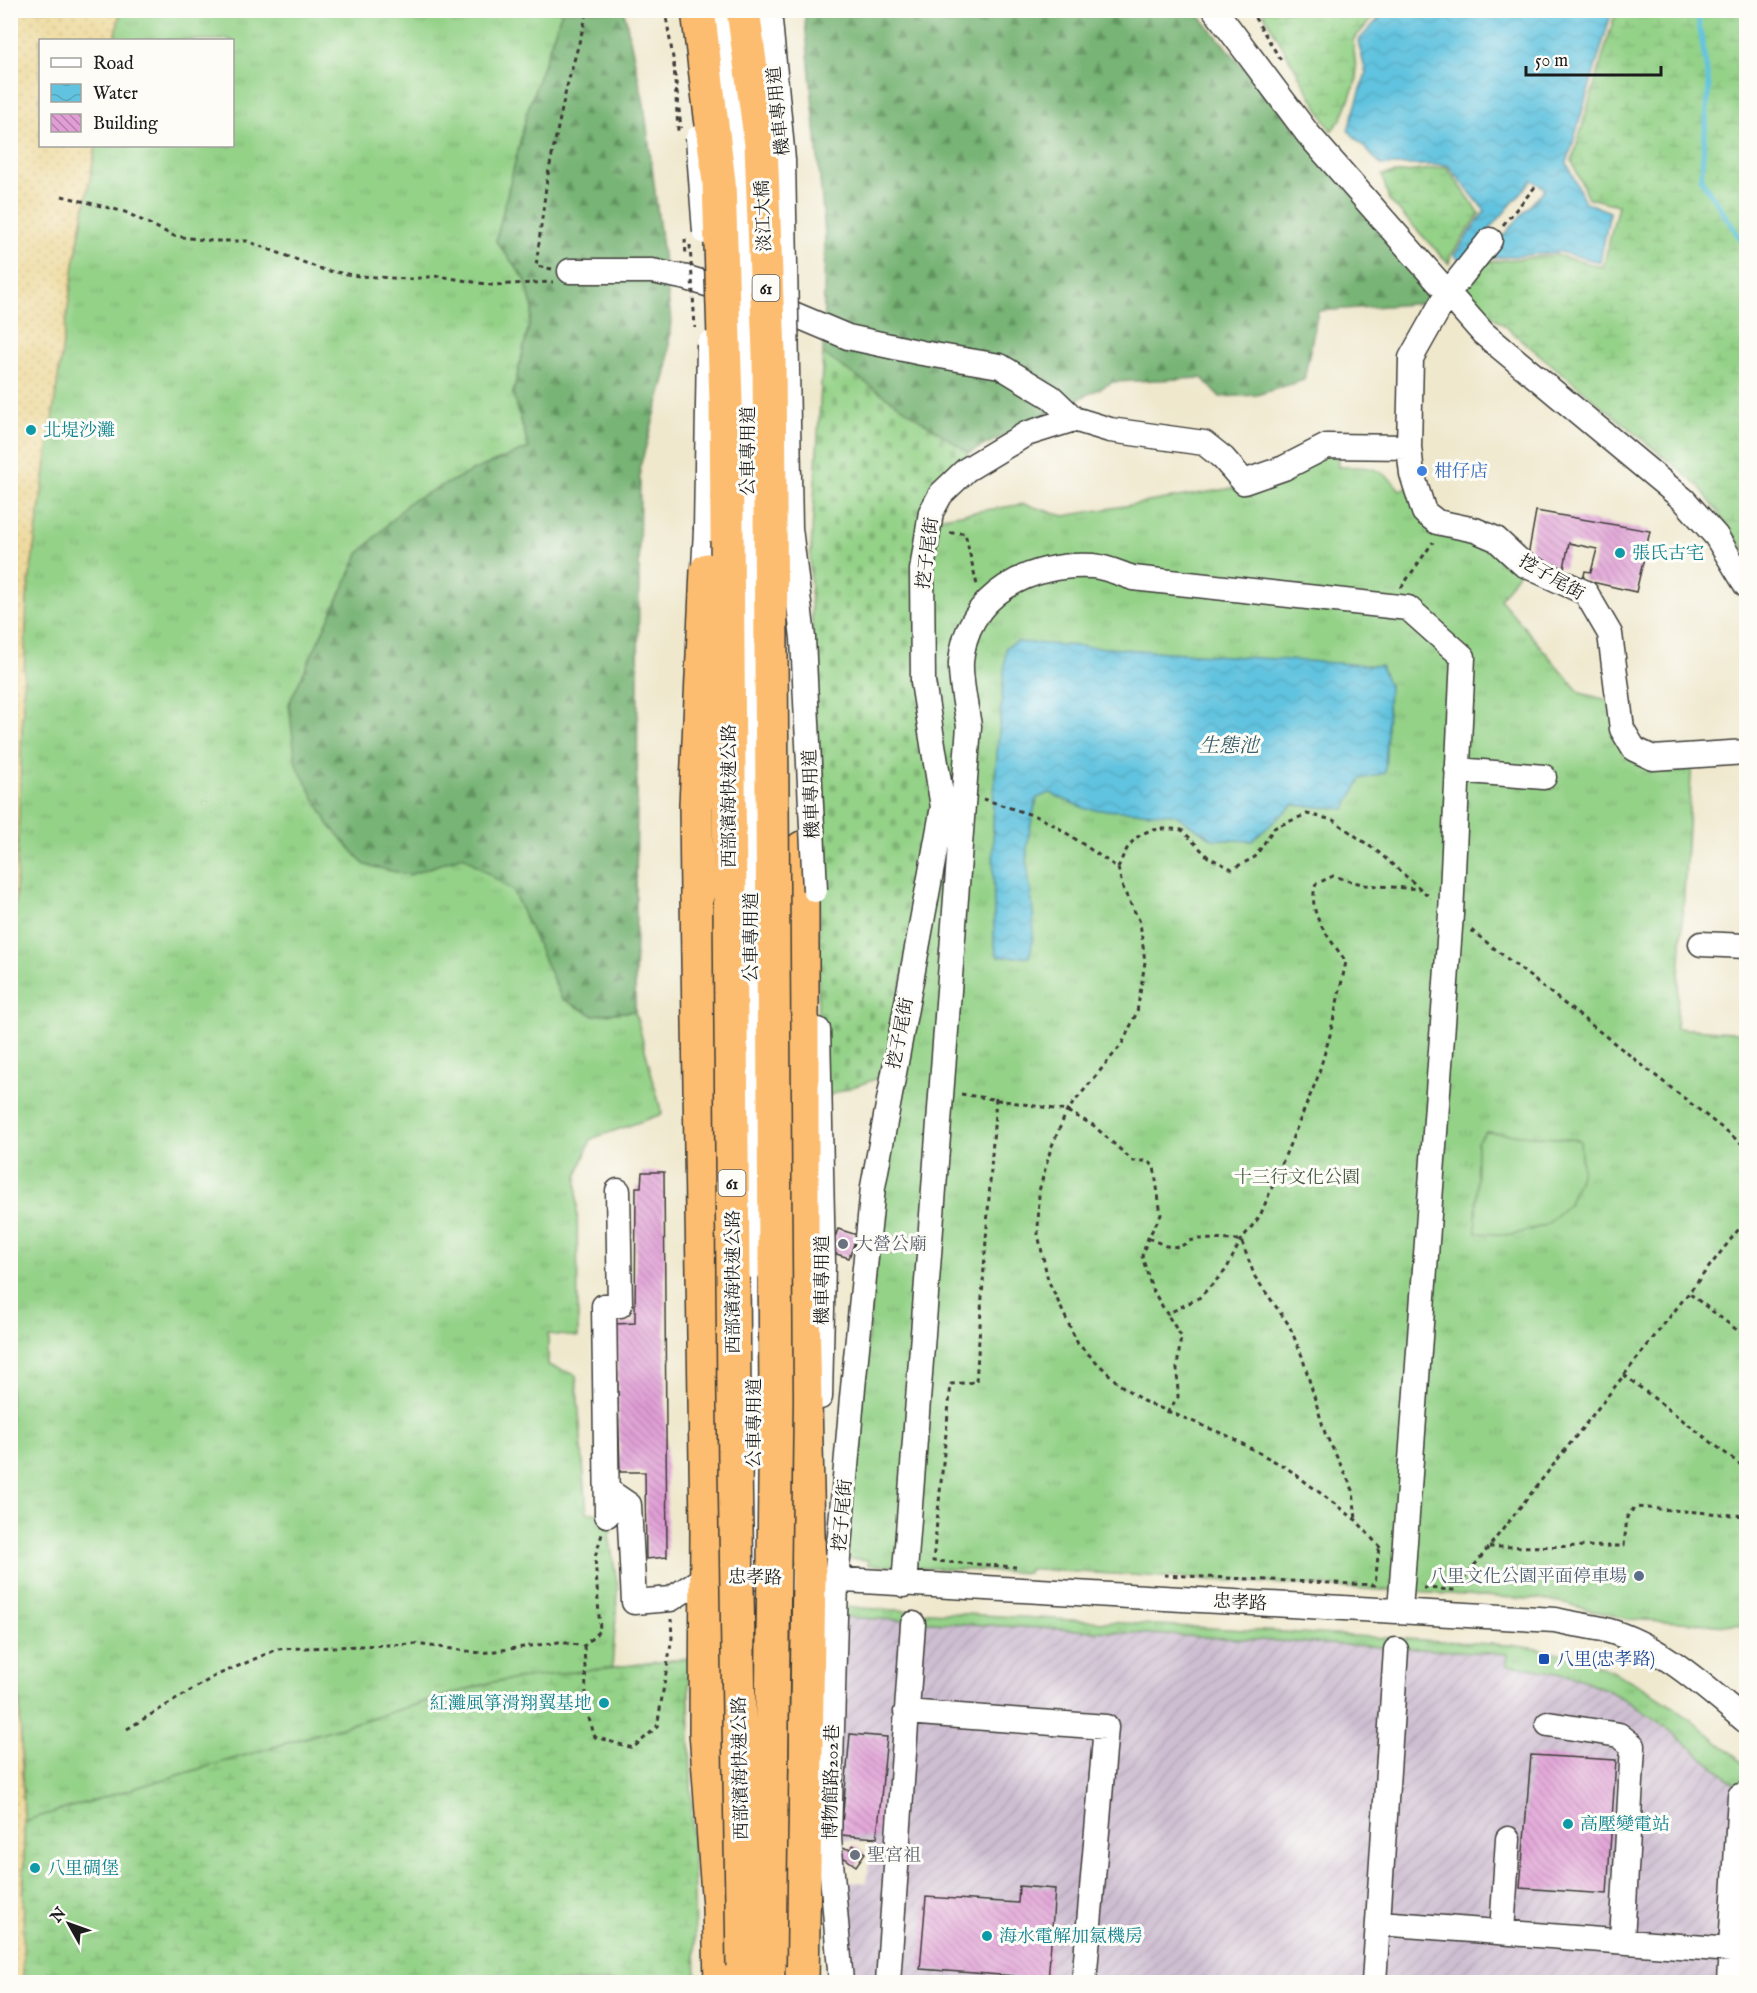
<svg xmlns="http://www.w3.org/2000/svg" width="1757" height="1993" font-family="'IM FELL English','Noto Serif TC',serif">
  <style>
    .industrial { fill: url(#industrial-furrows) }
    .grass { fill: url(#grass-tufts); stroke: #587752; stroke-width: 1.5 }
    .forest { fill: url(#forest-firs); stroke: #4a6848; stroke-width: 1.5 }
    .wetland { fill: url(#wetland-marsh); stroke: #587752; stroke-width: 1.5 }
    .sand { fill: url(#sand-dots); stroke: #857b5d; stroke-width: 1.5 }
    .cemetery { fill: url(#cemetery-stones); stroke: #587752; stroke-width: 1.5 }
    .pitch { fill: #94d288; stroke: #587752; stroke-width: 1.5 }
    .water { fill: url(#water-waves); stroke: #3e707e; stroke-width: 1.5 }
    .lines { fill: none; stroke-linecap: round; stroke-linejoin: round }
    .stream { stroke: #61c3df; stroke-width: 5 }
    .building { fill: url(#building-back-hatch) }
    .minor-casing { stroke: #3c3b37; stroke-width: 27 }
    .highway-casing { stroke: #3c3b37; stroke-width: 36 }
    .path { stroke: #3c3b37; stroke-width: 3; stroke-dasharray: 4.5 4.5; stroke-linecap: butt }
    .minor { stroke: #fff; stroke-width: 24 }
    .highway { stroke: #fcbd6f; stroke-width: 33 }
    .minor-bridge-casing { stroke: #3c3b37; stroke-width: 27; stroke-linecap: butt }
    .highway-bridge-casing { stroke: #3c3b37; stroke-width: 36; stroke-linecap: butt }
    .path-bridge { stroke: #3c3b37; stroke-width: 3; stroke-dasharray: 4.5 4.5; stroke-linecap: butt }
    .minor-bridge { stroke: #fff; stroke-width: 24 }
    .highway-bridge { stroke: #fcbd6f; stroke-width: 33 }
    .culture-dot { fill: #0f9aa8; stroke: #fdfcf7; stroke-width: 2 }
    .shop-dot { fill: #3f7fe0; stroke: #fdfcf7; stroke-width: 2 }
    .worship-dot { fill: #6b7280; stroke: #fdfcf7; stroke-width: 2 }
    .service-dot { fill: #5c6f8a; stroke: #fdfcf7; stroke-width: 2 }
    .transit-dot { fill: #1a4fb4; stroke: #fdfcf7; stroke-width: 2 }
    .labels { text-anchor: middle; stroke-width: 6; stroke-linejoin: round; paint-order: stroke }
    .shield { fill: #fdfcf7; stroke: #605f5e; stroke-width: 1.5 }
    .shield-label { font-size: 16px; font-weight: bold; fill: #1c1c1c }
    .street-label { font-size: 18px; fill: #1c1c1c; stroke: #fdfcf7 }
    .culture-label { font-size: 18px; fill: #0d838f; stroke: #fdfcf7; text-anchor: start }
    .shop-label { font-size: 18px; fill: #366cbe; stroke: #fdfcf7; text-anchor: start }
    .park-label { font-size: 18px; fill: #465c42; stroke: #fdfcf7 }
    .worship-label { font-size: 18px; fill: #5b616d; stroke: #fdfcf7; text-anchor: start }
    .service-label { font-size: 18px; fill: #4e5e75; stroke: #fdfcf7; text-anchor: end }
    .transit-label { font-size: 18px; fill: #164399; stroke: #fdfcf7; text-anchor: start }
    .water-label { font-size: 20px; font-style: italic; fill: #385f6a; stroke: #fdfcf7 }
  </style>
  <defs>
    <pattern id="industrial-furrows" width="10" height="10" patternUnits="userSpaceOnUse" patternTransform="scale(1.5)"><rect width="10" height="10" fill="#cebed1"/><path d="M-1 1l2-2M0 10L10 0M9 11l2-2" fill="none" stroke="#b0a3b3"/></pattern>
    <pattern id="grass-tufts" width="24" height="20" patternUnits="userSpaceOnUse" patternTransform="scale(1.5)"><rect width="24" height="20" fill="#94d288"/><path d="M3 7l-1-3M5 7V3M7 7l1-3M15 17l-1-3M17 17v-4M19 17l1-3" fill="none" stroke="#7fb475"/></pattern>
    <pattern id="forest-firs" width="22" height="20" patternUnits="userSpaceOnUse" patternTransform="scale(1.5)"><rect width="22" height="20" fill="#77b474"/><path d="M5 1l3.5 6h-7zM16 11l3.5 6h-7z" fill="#61925e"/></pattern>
    <pattern id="wetland-marsh" width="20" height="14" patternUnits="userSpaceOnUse" patternTransform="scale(1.5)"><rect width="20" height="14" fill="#94d288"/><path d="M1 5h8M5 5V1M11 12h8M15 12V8" fill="none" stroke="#7fb475"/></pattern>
    <pattern id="sand-dots" width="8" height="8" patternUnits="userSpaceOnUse" patternTransform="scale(1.5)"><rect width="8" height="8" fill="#eeda9e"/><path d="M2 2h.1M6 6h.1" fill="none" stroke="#ccba88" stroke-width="1.8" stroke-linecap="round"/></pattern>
    <pattern id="cemetery-stones" width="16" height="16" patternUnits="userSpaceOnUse" patternTransform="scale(1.5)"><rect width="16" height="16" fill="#94d288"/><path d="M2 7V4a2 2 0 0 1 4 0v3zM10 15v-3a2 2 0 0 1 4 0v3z" fill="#7fb475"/></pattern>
    <pattern id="water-waves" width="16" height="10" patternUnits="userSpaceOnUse" patternTransform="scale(1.5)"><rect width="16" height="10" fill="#61c3df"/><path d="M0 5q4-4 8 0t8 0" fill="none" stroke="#54a7bf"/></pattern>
    <pattern id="building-back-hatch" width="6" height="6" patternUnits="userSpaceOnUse" patternTransform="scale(1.5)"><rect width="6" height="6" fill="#e09ed5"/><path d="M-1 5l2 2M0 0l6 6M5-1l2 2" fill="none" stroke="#b580ac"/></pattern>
  </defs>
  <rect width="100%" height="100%" fill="#fdfcf7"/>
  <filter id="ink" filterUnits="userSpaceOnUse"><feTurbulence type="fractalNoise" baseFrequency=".0167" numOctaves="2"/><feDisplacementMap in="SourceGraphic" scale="12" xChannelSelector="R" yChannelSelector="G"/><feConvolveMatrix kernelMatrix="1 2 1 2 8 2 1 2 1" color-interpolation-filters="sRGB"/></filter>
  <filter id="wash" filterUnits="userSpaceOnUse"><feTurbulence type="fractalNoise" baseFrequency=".008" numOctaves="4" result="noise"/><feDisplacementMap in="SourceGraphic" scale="24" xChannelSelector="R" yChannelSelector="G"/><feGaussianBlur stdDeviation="1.35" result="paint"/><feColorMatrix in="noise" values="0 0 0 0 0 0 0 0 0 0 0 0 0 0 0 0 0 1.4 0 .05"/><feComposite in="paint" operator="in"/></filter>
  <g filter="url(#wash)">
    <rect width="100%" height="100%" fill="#efe8cd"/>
    <path class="industrial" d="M843 1617 1508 1654 1507 1666 1548 1671 1588 1681 1625 1699 1746 1788V1914L1742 1982H849L840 1880 867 1883 871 1843 836 1839Z"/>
    <path class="grass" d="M120 11H562L528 109 496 241 525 279 533 309 513 393 529 448 474 470 359 554 289 704 409 875 463 856 513 891 562 999 593 1015 635 1011 662 1114 591 1139 577 1176 578 1337 548 1334V1365L576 1375 587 1512 617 1517 609 1535 618 1588 612 1668 492 1682 24 1821 10 1459V1020L27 597 74 264 96 146H232V40H115Z
      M1337 449 1338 467C1367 466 1382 466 1400 490L1411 487 1419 513 1491 541 1521 569 1500 599 1580 693 1612 701 1616 731 1692 760 1676 1028 1746 1033V1626L1627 1619 1549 1600 1029 1569 1028 1573 868 1565V1560L845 1558 934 695 930 572 936 518 1024 504 1064 516 1245 486Z
      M844 1607 1509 1645C1536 1649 1564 1652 1590 1662 1650 1685 1699 1724 1746 1766V1788L1738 1787C1692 1749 1645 1704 1588 1682 1562 1672 1534 1669 1507 1665V1654L843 1617Z"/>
    <path class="forest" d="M562 11H624L644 104 671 319 667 372 640 467 635 1011 593 1015 562 999 513 891 463 856 409 875 365 865 329 825 296 764 289 704 359 554 409 502 474 470 529 448 513 393 533 309 525 279 496 241 528 109Z
      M804 11H1195L1435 291 1426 303 1318 311 1304 380 1257 395 1220 397 1202 378 1113 382 969 453 823 354 825 233Z"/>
    <path class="wetland" d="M1262 11H1379L1353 40 1357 79 1342 118 1331 131Z
      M1616 11H1746V552L1699 486 1478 304 1466 291 1471 274 1479 263 1556 255 1603 267 1618 205 1588 198 1572 161Z
      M1447 167 1480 214 1451 255 1449 264 1389 200 1382 175Z
      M688 1658 696 1982H23L24 1821 493 1682Z"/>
    <path class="sand" d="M11 10 120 11 115 40H40V146H96L74 264 27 597 11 1020Z
      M10 1459 24 1821 23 1982H10Z"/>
    <path class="cemetery" d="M823 354 969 453 925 510 935 805 884 1076 816 1100 820 881 810 565Z"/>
    <path class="pitch" d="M1486 1132 1580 1140 1582 1170 1569 1203 1546 1225 1512 1235 1476 1233 1477 1142Z"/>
    <path class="water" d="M1386 11H1612L1567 163 1585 202 1610 212 1600 262 1560 252 1482 259 1545 189 1532 180 1462 262 1454 255 1485 211 1448 165H1381L1348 130 1366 73 1358 41Z
      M1017 642 1381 666 1389 686 1385 773 1361 779 1345 809 1293 805 1252 841 1213 839 1174 814 1086 809 1050 793 1037 798C1033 815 1026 839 1027 857 1028 894 1040 918 1029 957H998L994 944 993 803 1006 647Z"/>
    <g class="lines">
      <path class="stream" d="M1697 10 1709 86 1701 179 1746 247"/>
    </g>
    <g id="blocks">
      <path class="building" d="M1536 511 1650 531 1636 592 1583 580 1585 571 1591 572 1597 549 1569 543 1564 568 1528 556Z
        M642 1172H664L667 1557 646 1559 645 1472H620L616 1324 635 1323 636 1187H641Z
        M838 1229 857 1235 849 1258 830 1252Z
        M850 1734 887 1737 877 1838 841 1835Z
        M1531 1755 1616 1760 1607 1894 1520 1888Z
        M853 1845 865 1853 856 1866 839 1854 838 1848 850 1849Z
        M1019 1886 1055 1889 1048 1982H1014V1976L920 1969 926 1897 1018 1903Z"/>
    </g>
  </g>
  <g filter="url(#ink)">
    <use href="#blocks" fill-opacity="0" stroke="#3c3b37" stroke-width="1.5"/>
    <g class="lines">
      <g class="minor-casing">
        <path id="minor" d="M1215 10 1308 134 1483 333 1684 500 1716 536 1746 585
          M570 271H652L687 278 760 300 848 337 922 353 1000 366 1051 397 1074 419
          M1409 447 1411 358 1447 294 1490 240
          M703 586 706 530
          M1457 770 1544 777
          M1701 944 1746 946
          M818 1030 823 1264 820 1397
          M753 1266 755 1577
          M607 1490 629 1505 634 1602 671 1599 705 1577
          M607 1515 604 1306 620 1305 618 1191
          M720 1577 809 1578 1555 1620C1572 1624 1589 1626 1606 1630 1660 1645 1704 1686 1746 1721
          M904 1585 969 726C966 706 960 682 961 662 966 594 1031 562 1093 566 1106 567 1121 574 1133 578L1408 608 1463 657 1451 914 1400 1610
          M906 1712 1106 1727 1084 1982
          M1548 1724 1619 1735 1633 1746 1622 1940
          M1380 1923 1731 1950
          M1502 1932 1508 1839
          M841 1982 829 1838 836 1581 852 1398 873 1187 943 807 923 682 922 570 931 512 941 494 966 470 1026 434 1074 419 1110 430 1204 443 1223 458 1244 482 1284 468 1327 446 1409 447 1412 474 1424 512 1437 522 1475 530 1496 539 1523 564 1586 593 1610 634 1622 729 1634 749 1653 758 1746 752
          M888 1982 913 1624
          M1374 1982 1396 1650
          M1729 1982 1740 1796"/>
      </g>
      <g class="highway-casing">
        <path id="highway" d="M697 896 707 1526 706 1732 719 1907 721 1982
          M802 1982 809 1578 802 1267V848"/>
      </g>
      <path class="path" d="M665 10 674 64 678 131
        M1250 10 1282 62
        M62 196 125 212 174 236 212 241H247L324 270 359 276 409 279 439 276 491 285 553 282
        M1503 225 1535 187
        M685 239 686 257
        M552 269 536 266 547 179 566 90 588 10
        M950 533H965L977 585
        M1401 588 1433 542
        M983 799 1038 817 1056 826 1118 868 1123 889 1140 922 1145 962 1137 1012 1122 1044 1067 1111 1051 1148 1039 1191 1038 1234 1048 1280 1078 1344 1119 1384 1143 1401 1228 1436 1287 1468 1356 1520 1383 1551
        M1118 868C1131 833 1146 826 1182 830L1208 857 1232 869 1255 857 1274 828 1307 814 1333 820 1378 852 1431 898
        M1471 930 1746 1147
        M961 1094 1067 1111 1093 1125 1133 1161H1147L1154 1166 1161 1215 1148 1238 1142 1256 1152 1289 1167 1314 1199 1298 1226 1270 1241 1240 1260 1216 1317 1079 1330 1035 1346 962C1329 936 1306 915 1316 884L1333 876 1365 885 1419 889
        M996 1098 976 1382 951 1384 933 1561 1016 1567
        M1148 1238 1166 1246 1180 1247 1189 1241 1198 1239 1241 1240 1255 1277 1289 1325 1302 1356 1325 1433 1353 1490 1356 1520
        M1690 1294 1746 1337
        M1624 1375 1746 1469
        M1167 1413 1178 1397 1177 1368 1181 1336 1167 1314
        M1489 1547 1624 1546 1627 1517 1635 1507 1746 1516
        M1164 1575 1375 1585 1379 1546
        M1423 1588 1455 1590 1746 1220
        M584 1646 587 1712 595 1737 633 1748 657 1727 672 1638 671 1619
        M127 1729 215 1676 278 1649 416 1644 481 1653 559 1642 584 1646 600 1630 595 1557 602 1534"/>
      <use href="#minor" class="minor"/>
      <use href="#highway" class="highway"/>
      <g class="minor-bridge-casing">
        <path id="minor-bridge" d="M724 10 741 159 748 339 753 1266
          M769 10 783 160 790 528 803 638 815 890
          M698 138 705 232
          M706 530 709 344"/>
      </g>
      <g class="highway-bridge-casing">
        <path id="highway-bridge" d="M698 10 719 182 726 401 734 1401 743 1966
          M743 10 761 144 769 353 776 1399 769 1966
          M697 896 696 805 707 570"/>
      </g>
      <path class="path-bridge" d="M674 64 681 128
        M690 245 695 328"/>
      <use href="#minor-bridge" class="minor-bridge"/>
      <use href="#highway-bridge" class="highway-bridge"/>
    </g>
  </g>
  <g class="culture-dot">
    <circle cx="31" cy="430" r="6"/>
    <circle cx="1620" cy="553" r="6"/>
    <circle cx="604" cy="1703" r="6"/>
    <circle cx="1568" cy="1824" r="6"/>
    <circle cx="35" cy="1868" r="6"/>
    <circle cx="987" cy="1936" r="6"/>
  </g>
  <circle class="shop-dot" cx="1422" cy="471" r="6"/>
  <g class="worship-dot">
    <circle cx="843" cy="1244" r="6"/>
    <circle cx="855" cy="1855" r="6"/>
  </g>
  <circle class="service-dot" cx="1639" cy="1576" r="6"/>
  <rect class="transit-dot" x="1538" y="1653" width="12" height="12" rx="3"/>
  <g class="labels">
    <g class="shield">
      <rect x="752.5" y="275" width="27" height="26" rx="4.5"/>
      <rect x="718.5" y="1170" width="27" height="26" rx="4.5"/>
    </g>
    <g class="shield-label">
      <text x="766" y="294">61</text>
      <text x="732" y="1189">61</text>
    </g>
    <g class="street-label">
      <text transform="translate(778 111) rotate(-96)" y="6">機車專用道</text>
      <text transform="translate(763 216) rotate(-92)" y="6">淡江大橋</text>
      <text transform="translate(748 451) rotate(-90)" y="6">公車專用道</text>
      <text transform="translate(927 553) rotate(-83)" y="6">挖子尾街</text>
      <text transform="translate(1552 577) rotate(30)" y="6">挖子尾街</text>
      <text transform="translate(811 794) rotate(-92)" y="6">機車專用道</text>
      <text transform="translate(729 796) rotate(-90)" y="6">西部濱海快速公路</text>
      <text transform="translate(751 937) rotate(-90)" y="6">公車專用道</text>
      <text transform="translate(900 1033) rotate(-79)" y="6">挖子尾街</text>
      <text transform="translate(822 1280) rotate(-90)" y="6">機車專用道</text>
      <text transform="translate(733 1282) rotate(-90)" y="6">西部濱海快速公路</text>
      <text transform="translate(754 1423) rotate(-90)" y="6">公車專用道</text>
      <text transform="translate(842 1515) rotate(-85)" y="6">挖子尾街</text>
      <text transform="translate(755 1577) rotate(1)" y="6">忠孝路</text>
      <text transform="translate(1240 1602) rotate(3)" y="6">忠孝路</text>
      <text transform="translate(740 1768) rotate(-91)" y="6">西部濱海快速公路</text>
      <text transform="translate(831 1782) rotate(-89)" y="6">博物館路202巷</text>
    </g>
    <g class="culture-label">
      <text x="43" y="436">北堤沙灘</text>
      <text x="1632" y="559">張氏古宅</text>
      <text x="592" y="1709" text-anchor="end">紅灘風箏滑翔翼基地</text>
      <text x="1580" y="1830">高壓變電站</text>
      <text x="47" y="1874">八里碉堡</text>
      <text x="999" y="1942">海水電解加氯機房</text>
    </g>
    <g class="shop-label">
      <text x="1434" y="477">柑仔店</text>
    </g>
    <g class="park-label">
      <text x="1297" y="1183">十三行文化公園</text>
    </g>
    <g class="worship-label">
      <text x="855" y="1250">大營公廟</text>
      <text x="867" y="1861">聖宮祖</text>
    </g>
    <g class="service-label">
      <text x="1627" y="1582">八里文化公園平面停車場</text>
    </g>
    <g class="transit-label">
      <text x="1556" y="1665">八里(忠孝路)</text>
    </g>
    <g class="water-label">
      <text x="1229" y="752">生態池</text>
    </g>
  </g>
  <rect width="1757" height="1993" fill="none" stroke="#fdfcf7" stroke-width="36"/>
  <rect x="39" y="39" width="195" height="108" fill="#fdfcf7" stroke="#a3a29f" stroke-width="1.5"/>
  <rect x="51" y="58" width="30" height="9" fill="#ffffff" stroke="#a3a29f" stroke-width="1.5"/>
  <text x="93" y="69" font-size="18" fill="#1c1c1c">Road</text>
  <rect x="51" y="84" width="30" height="18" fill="url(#water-waves)" stroke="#a3a29f" stroke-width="1.5"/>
  <text x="93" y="99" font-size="18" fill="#1c1c1c">Water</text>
  <rect x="51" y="114" width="30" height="18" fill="url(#building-back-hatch)" stroke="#a3a29f" stroke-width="1.5"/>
  <text x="93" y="129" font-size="18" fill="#1c1c1c">Building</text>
  <g transform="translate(69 1924) rotate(310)" stroke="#fdfcf7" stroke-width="4.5" paint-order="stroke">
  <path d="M0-4.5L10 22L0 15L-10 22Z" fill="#1c1c1c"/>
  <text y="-9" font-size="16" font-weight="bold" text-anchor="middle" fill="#1c1c1c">N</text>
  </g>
  <path d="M1526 66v9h135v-9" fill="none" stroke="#1c1c1c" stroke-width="3"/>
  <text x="1535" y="66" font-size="18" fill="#1c1c1c" stroke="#fdfcf7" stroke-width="4.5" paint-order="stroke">50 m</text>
</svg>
